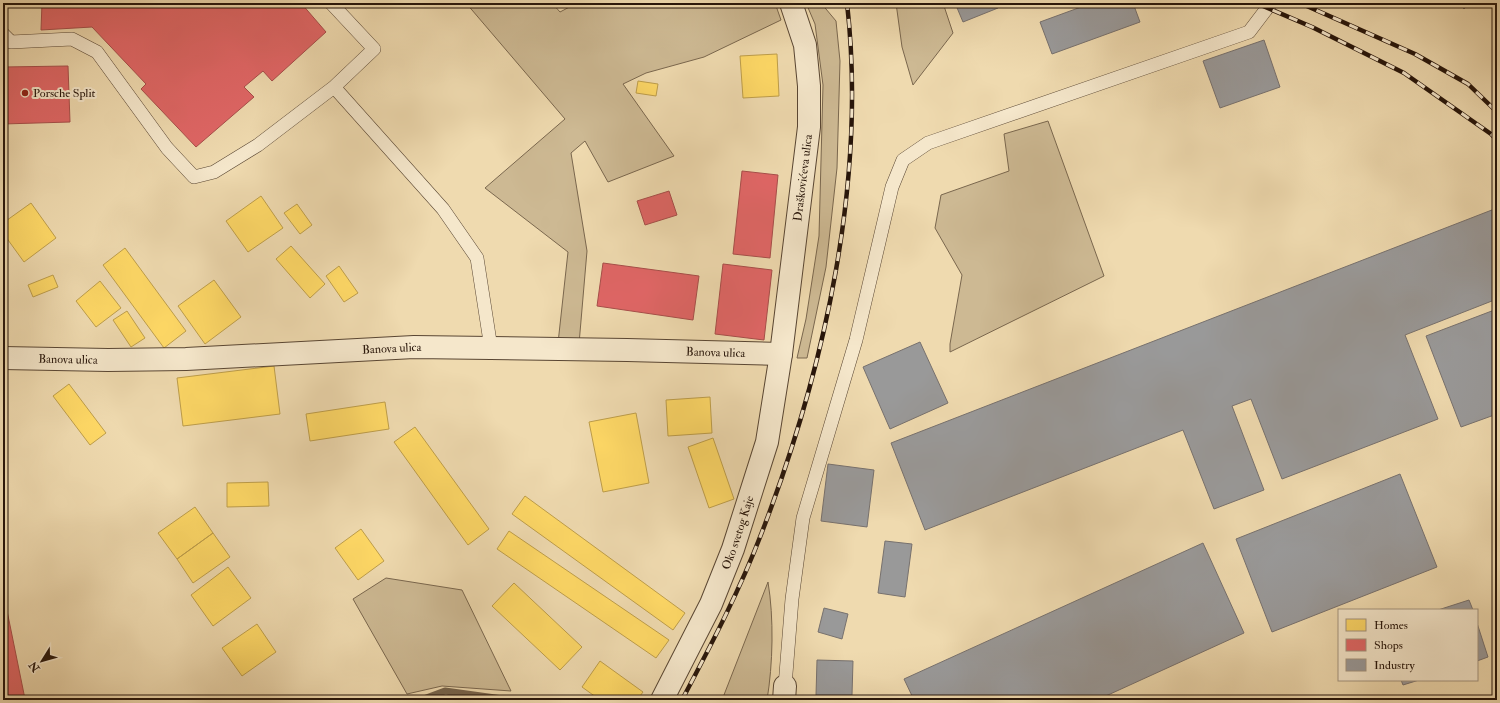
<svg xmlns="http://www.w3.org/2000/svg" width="1500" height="703" font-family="'IM FELL Double Pica',serif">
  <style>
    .green { fill: #cdb993; stroke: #7a674e }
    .homes { fill: #ffd966; stroke: #be9e4a }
    .shops { fill: #e06666; stroke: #a84e4a }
    .industry { fill: #999; stroke: #77716e }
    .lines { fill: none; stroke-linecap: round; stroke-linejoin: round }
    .stream { stroke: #76634b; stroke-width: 7 }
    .service-casing { stroke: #594633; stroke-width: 14 }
    .minor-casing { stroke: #594633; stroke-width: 24 }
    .service { stroke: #f5e7cb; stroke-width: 13 }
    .minor { stroke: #f5e7cb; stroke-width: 22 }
    .rail-casing { stroke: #27150a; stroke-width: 4.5 }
    .rail { stroke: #f5e7cb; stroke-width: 3; stroke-dasharray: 9; stroke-linecap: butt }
    .poi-dot { fill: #8f2418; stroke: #f5e7cb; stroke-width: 1.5 }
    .labels { text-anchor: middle; stroke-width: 4; stroke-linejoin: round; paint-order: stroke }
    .poi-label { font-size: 12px; fill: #27150a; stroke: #f5e7cb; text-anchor: start }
    .street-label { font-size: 12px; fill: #27150a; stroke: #f5e7cb }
  </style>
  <rect width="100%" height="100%" fill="#efdaaf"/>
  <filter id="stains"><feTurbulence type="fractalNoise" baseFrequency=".005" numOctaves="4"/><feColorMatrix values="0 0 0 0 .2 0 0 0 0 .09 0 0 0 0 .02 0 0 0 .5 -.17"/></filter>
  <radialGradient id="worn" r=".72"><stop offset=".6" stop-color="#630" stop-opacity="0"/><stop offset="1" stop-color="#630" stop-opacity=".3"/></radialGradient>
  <path class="green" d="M466 3H552L560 12 577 3H775L781 20 704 57 646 73 623 84 674 156 608 182 585 141 571 153 587 251 579 344 558 343 568 252 485 188 565 119Z
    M806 3H821L836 21 840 61 837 168 826 267 807 358H797L806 319 819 236 823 85 815 24Z
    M896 3H943L953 33 913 85 902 47Z
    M1048 121 1104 276 950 352V344L962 275 935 228 941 195 1009 171 1004 134Z
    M386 578 462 590 511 691 442 686 407 694 353 599Z
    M768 582C774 618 773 664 767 700H722Z"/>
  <path class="homes" d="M777 54 779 96 743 98 740 56Z
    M638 81 658 84 656 96 636 93Z
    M261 196 283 228 248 252 226 221Z
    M31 203 56 238 24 262 3 233V223Z
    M297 204 312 225 300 234 284 213Z
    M291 246 325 284 310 298 276 259Z
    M125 248 186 331 164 348 103 265Z
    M339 266 358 293 344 302 326 276Z
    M53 275 58 287 33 297 28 285Z
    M214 280 241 317 205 344 178 306Z
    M100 281 121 308 96 327 76 301Z
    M127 311 145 338 131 347 113 320Z
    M274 366 280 414 183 426 177 378Z
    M69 384 106 433 90 445 53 396Z
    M710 397 712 433 668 436 666 400Z
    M385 402 389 429 310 441 306 414Z
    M636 413 649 483 603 492 589 422Z
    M415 427 489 529 468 545 394 442Z
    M713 438 734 499 709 508 688 447Z
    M268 482 269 506 227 507V483Z
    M525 496 685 613 673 630 512 514Z
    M195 507 213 533 177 559 158 533Z
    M361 529 384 561 358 580 335 548Z
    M509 531 669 640 656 658 497 549Z
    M213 533 230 557 193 583 177 559Z
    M228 567 251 598 213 626 191 595Z
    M514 583 582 647 560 670 492 606Z
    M257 624 276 652 242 676 222 648Z
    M600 661 643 692 637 700H600L582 687Z"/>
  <path class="shops" d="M42 3H301L326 32 272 81 263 71 244 87 254 97 196 147 141 89 146 84 92 27 41 30Z
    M68 66 70 122 3 124V67Z
    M742 171 778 175 770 258 733 254Z
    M669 191 677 215 645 225 637 201Z
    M603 263 699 276 693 320 597 306Z
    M723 264 772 270 764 340 715 334Z
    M3 591 25 699 36 697 37 700H3Z"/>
  <path class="industry" d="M955 3H996L998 8 963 22Z
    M1092 3H1133L1140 22 1052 54 1040 22Z
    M1459 3H1470L1464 9Z
    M1264 40 1280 87 1220 108 1203 61Z
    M1497 208V299L1405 335 1438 419 1282 479 1251 399 1232 406 1264 490 1214 509 1183 430 925 530 891 443Z
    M1497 309V414L1461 427 1426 336Z
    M920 342 948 403 890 429 863 367Z
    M828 464 874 470 867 527 821 521Z
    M1400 474 1437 567 1272 632 1236 539Z
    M885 541 912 544 905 597 878 593Z
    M1203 543 1244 633 1097 700H914L904 679Z
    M1469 600 1473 610H1438Z
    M824 608 848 614 842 639 818 632Z
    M1477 623 1488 657 1477 661Z
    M817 660 853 661 852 695H816Z
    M1401 680H1419L1403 685Z"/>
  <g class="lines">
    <path class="stream" d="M421 700 445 691 510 700"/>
    <g class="service-casing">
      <path id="service" d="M3 34 11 42 72 39 97 52 167 148 194 177 214 172 258 145 334 87 374 49 331 3
        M334 87 443 209 477 258 491 348
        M785 686 792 599 803 518 856 340 892 187 903 160 928 143 1249 32 1271 3"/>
    </g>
    <g class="minor-casing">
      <g id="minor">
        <path id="s1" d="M3 358 108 360 186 359 414 347 627 350 781 354"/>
        <path id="s2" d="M662 700 711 604 733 549 767 442 781 354 809 127V86L805 45 791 3"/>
        <path d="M784 700 785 686"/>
      </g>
    </g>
    <use href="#service" class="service"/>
    <use href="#minor" class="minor"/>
    <g class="rail-casing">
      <path id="rail" d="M1256 3 1312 27 1404 73 1491 134 1497 140
        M1300 3 1415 54 1468 84 1497 112
        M682 700C711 645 740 590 762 532 825 368 867 179 847 3"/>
    </g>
    <use href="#rail" class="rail"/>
  </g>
  <circle class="poi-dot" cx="25" cy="93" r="4"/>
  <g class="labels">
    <g class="poi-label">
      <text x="33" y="97">Porsche Split</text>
    </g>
    <g class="street-label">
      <text dy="4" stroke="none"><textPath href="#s2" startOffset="546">Draškovićeva ulica</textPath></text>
      <text dy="4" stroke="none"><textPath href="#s1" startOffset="389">Banova ulica</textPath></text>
      <text dy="4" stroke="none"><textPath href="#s1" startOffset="713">Banova ulica</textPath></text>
      <text dy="4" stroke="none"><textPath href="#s1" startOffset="65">Banova ulica</textPath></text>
      <text dy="4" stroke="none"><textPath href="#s2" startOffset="184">Oko svetog Kaje</textPath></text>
    </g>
  </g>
  <rect width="1500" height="703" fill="none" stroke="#efdaaf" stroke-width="16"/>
  <rect x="4" y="4" width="1492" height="695" fill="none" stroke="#27150a" stroke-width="2"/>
  <rect x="8" y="8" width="1484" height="687" fill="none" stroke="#27150a"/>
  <rect x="1338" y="609" width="140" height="72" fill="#f5e7cb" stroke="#a3937e"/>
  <rect x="1346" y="619" width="20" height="12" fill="#ffd966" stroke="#a3937e"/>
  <text x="1374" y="629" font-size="12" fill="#27150a">Homes</text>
  <rect x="1346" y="639" width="20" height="12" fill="#e06666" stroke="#a3937e"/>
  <text x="1374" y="649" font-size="12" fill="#27150a">Shops</text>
  <rect x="1346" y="659" width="20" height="12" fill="#999999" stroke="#a3937e"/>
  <text x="1374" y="669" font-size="12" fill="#27150a">Industry</text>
  <g transform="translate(42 661) rotate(233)" stroke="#f5e7cb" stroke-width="3" paint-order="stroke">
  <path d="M0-3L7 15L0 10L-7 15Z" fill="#27150a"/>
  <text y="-6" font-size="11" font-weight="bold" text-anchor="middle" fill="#27150a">N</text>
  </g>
  <rect width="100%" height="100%" filter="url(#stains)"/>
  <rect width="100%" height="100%" fill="url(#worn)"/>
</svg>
